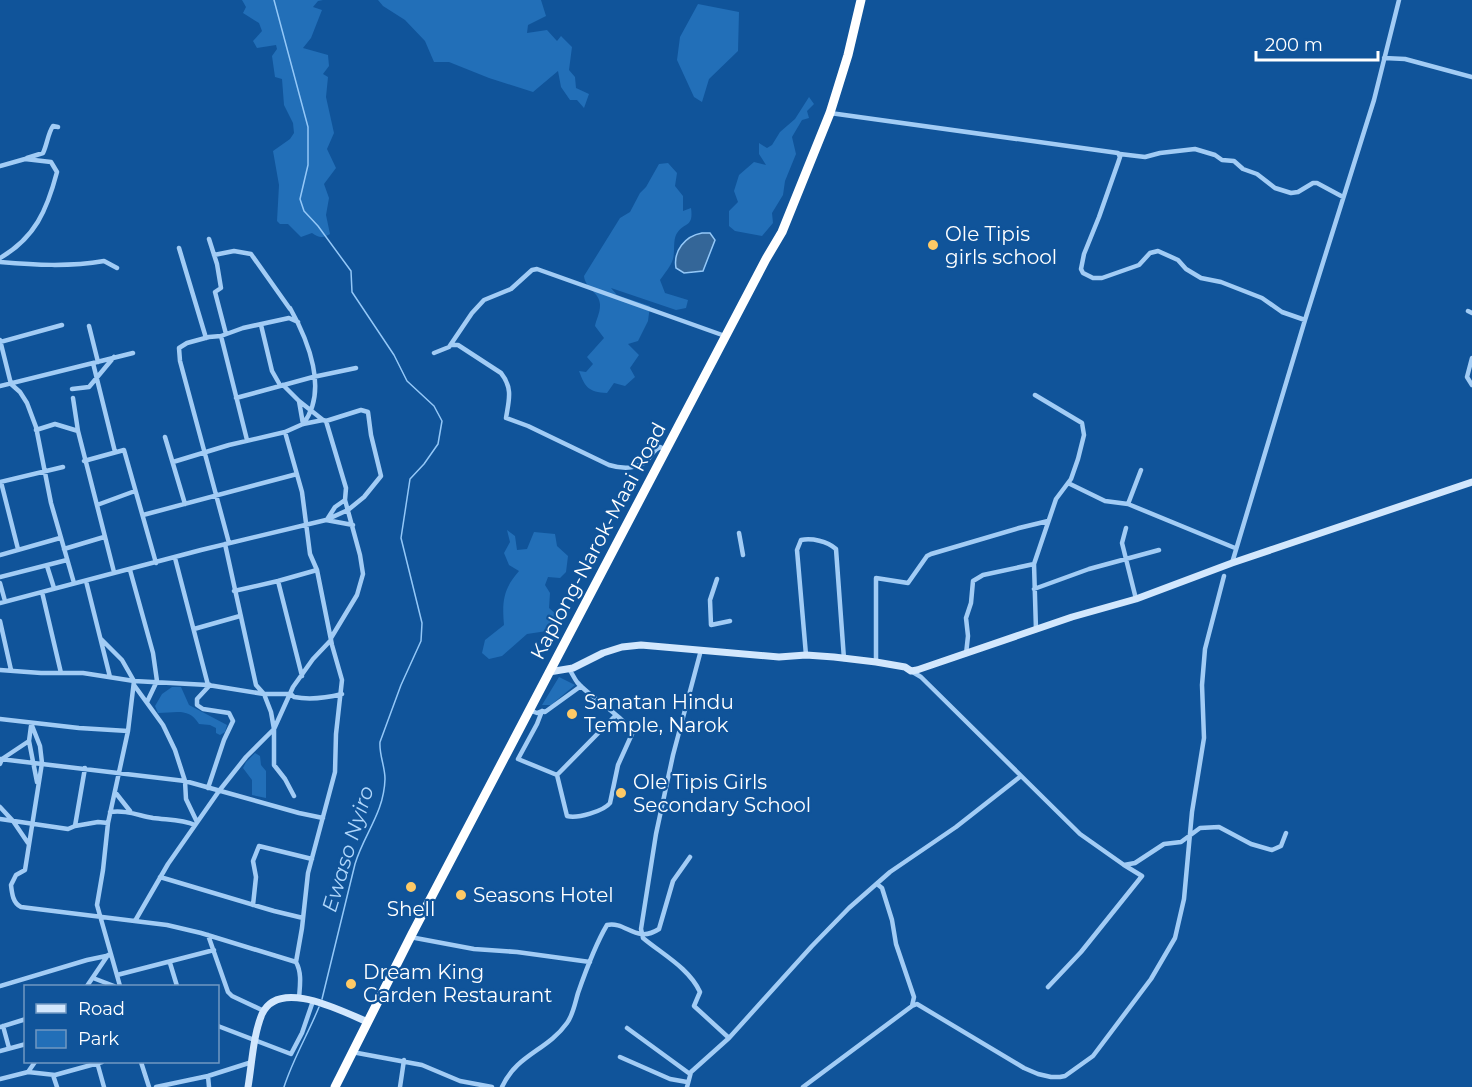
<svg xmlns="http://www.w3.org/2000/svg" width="1472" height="1087" font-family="Montserrat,sans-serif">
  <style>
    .green { fill: #226fb8 }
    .water { fill: #346698; stroke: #94c8f8; stroke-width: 1.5 }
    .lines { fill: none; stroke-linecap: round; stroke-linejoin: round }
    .stream { stroke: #94c8f8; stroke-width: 1.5 }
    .street { stroke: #a2ccf5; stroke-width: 4.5 }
    .secondary { stroke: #d2e7fd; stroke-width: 7 }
    .highway { stroke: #fff; stroke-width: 9 }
    .poi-dot { fill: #ffca66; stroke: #10549a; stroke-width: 2 }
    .labels { text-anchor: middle; stroke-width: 4.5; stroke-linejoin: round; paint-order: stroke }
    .poi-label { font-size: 20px; fill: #fff; stroke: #10549a; text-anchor: start }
    .street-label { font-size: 20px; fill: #fff; stroke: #10549a }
    .water-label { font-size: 21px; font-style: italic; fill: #afd6fb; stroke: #10549a }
  </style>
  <rect width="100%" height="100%" fill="#10549a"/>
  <path class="green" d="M242 0H323L318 1 313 7 322 10 311 38 303 48 328 55 329 66 323 74 328 77 326 97 334 133 327 149 336 168 324 184 329 198 326 215 330 234C323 238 319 238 312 233L301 237 288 224H280L277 221 279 185 273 151 290 139 294 133 293 123 284 105 282 79 275 77 272 56 277 49 276 45 257 48 253 41 262 31 259 23 243 13 246 7Z
    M378 0H541L546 16 528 25 527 33 547 30 557 41 561 36 572 47 569 70 575 77 576 88 589 94 584 108 577 100H570L561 87 558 71 533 92 489 78 449 62H434L425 41 405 20 383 6Z
    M698 4 739 12 738 51 709 79 702 102 694 97 677 60 680 37Z
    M809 97 814 104 807 111 809 118 802 120 792 137 796 154 785 181 783 195 772 213 773 223 762 236 735 231 729 226V211L738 202 734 191 739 175 754 162 766 165 759 154V143L767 148 772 145 780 132 795 119Z
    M668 163 677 173 675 186 683 196V211L691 208C694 229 683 221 676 235 673 242 675 251 673 259 671 266 664 274 660 280L665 293 688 300 686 308 676 310 611 288 617 295 650 306 648 321 638 341 628 344 639 355 630 368 635 377 625 386 614 383 607 393C588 392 585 387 579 371L586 372 593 364 587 357 604 338 595 326C596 320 600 313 600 306 601 293 585 289 584 276L620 218 630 212 640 193 646 187 659 164Z
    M507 530 515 536 517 550 527 549 534 532 555 534 557 546 568 556 566 572 560 578 548 577 545 585 550 593 549 608 557 615 547 631 527 634 502 656 489 659 482 653 485 640 504 625C502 602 503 589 519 571L509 565 504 553 510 542Z
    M559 677 575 685 551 705H542Z
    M172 687H181L189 705 227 725 225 732 220 735 216 733V728L210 725 199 724C189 707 175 713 158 713L155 706 162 694Z
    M255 753 260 756 261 765 266 771V798L252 795V780L243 768 246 762Z"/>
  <path class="water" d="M702 233H710L715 240 703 271 684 273 676 268C673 251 685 236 702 233Z"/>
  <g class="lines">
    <path class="stream" d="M274 0 308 127V165L300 199 304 211 318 226 351 271 352 292 394 355 407 381 434 406 442 421 438 444 424 464 410 479 401 538 422 623 421 641 401 685 380 742C379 755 385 766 385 779 384 813 364 834 355 864L322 999
      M284 1087C293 1059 308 1034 319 1007"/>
    <path class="street" d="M1384 58 1405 59 1472 77
      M830 113 1118 153 1120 157 1118 163 1099 217 1084 254 1081 269 1083 273 1093 278H1102L1139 265 1150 253 1158 251 1178 260 1186 269 1201 278 1221 282 1262 298 1282 312 1305 320
      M1120 154 1145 157 1160 153 1195 149 1215 155 1222 160 1234 161 1243 169 1257 174 1275 188 1291 193 1298 192 1313 183H1317L1343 197
      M27 158 43 153C47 145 48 133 53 126L58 127
      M0 166 25 159 51 162 57 172C47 210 35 238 0 258
      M209 239 217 264 221 288 215 292 226 334
      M179 248 206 338
      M214 255 234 251 251 254 290 309
      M0 262C35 265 69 267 104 261L117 268
      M290 308C308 340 329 391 303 424
      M1468 311 1472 313
      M261 325 272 371 280 385
      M89 326 98 362
      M221 336 247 440
      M0 340 11 384 20 392 27 403 36 427 51 503 74 583
      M0 342 62 325
      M451 345H458L501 373C513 388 509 400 506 418L528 426 609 465C622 469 641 470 650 457 654 452 654 449 660 447L666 450
      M434 353 449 347 472 313 484 300 511 289 532 270 537 269 725 336
      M1472 358 1467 377 1472 385
      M93 363 133 353
      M283 385 299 401 303 424
      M0 386 93 363 115 452
      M72 389 89 387 114 357
      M1035 395 1082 423 1084 435 1078 459 1071 479 1056 499 1034 564 1036 630
      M73 398 78 431
      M236 398 313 377 356 368
      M299 401 323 420
      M36 430 55 424 78 431 114 572
      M285 432 302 492 310 554 317 570 332 645 342 680 336 734 335 772 308 873 302 928 296 962
      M165 437 185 504
      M84 461 124 450 156 563
      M173 462 229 445 285 432 303 424 323 420 326 421 346 488 345 500 360 555 363 574 357 595 331 638
      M0 482 63 467
      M1 482 18 549
      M1068 483 1105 501 1128 504 1235 548
      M1128 504 1141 470
      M97 505 135 491
      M143 515 297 474
      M328 518 335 507 345 500
      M326 520 353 525
      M1126 528 1122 543 1136 599
      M739 533 743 555
      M229 543 180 361 179 348 187 343 209 337 221 336 243 328 289 318 298 322
      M225 544 256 685 264 694 271 712 274 729V765L285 779 294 796
      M64 549 104 537
      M0 555 60 538
      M175 558 208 685
      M1232 563 1305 320 1374 100 1399 0
      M47 566 54 588
      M130 570 153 653 157 681 147 702
      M0 577 67 560
      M717 579 710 600 711 625 730 621
      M86 581 110 677
      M278 581 302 676
      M0 583 5 601
      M1034 589 1089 569 1159 550
      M234 591 278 581 317 570
      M42 592 61 673
      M0 603 201 550 326 520 348 510 364 497 381 476 371 435 368 412 361 410 326 421
      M0 621 11 670
      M194 629 240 616
      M101 639 122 660 134 681 128 731 108 823 103 870 97 905 120 986
      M701 650 673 755 656 834 641 929 643 938C662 954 689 968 700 992L694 1006 729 1038
      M966 654 968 636 966 618 971 603 973 581 983 575 1034 564
      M806 655 797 550 801 540C812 538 827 541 836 549L844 659
      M876 662V578L908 583 927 556 931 554 1019 528 1048 521
      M0 670 41 673H83L134 681 208 685 264 694H291L294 697C310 700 326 698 342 694
      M911 671 921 677 1080 834 1124 865 1135 863 1164 844 1181 842 1200 828 1219 827 1251 844 1272 850 1281 846 1286 833
      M134 685 163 725 175 750 185 781 186 799 197 822
      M529 710 537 713 542 711 545 712 581 686
      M542 711 537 724 518 759 557 775
      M0 719 79 728 128 731
      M31 723 40 746 42 763 25 870 16 875 11 885C12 894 13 903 21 907L167 925 201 933 296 962C302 973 300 985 299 998
      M31 726 29 741 37 782
      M0 759 185 781 299 813 323 818
      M0 764 2 759 29 741
      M557 775 567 816C577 819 604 811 610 803L618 765 632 734C626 717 589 697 577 682 574 678 572 673 569 669
      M557 775 615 716
      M208 788 224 740 233 721 229 713 203 709 197 705V699L210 685
      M115 792 130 811
      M0 807 13 821 28 843
      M110 812C126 810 137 815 153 818 167 820 182 819 195 825
      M0 819 68 829 75 826 85 768
      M75 826 98 822 108 823
      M160 877 274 911 303 918
      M877 884 882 888 892 920 896 944 914 997 912 1006 917 1004 1024 1068 1038 1074 1051 1077H1060L1065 1076 1093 1056 1151 979 1175 938 1184 899 1192 812 1204 738 1202 685 1205 649 1224 576
      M253 905 256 877 253 861 259 846 312 859
      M135 921 168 864 219 791 246 757 274 729 293 687 313 659 331 640
      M208 935 228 992 232 996 264 1011
      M410 937 474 949 517 952 590 962
      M170 963 177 986
      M117 975 214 950
      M93 978 114 986
      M0 986 87 960 111 955
      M87 986 108 955
      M1048 987 1081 952 1142 876 1124 865
      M3 1026 9 1048
      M218 1026 291 1054 302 1033 313 1001
      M0 1027 26 1019
      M627 1028 690 1074
      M0 1051 26 1044
      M352 1052 422 1065 460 1081 492 1087
      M620 1057 670 1079 687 1082
      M97 1062 104 1087
      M141 1062 149 1087
      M28 1072 55 1075 102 1062
      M53 1075 57 1087
      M208 1076 209 1087
      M0 1079 28 1072 35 1062
      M156 1087 208 1076 252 1062
      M400 1087 404 1060
      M502 1087C517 1054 547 1051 567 1023 573 1015 575 1003 578 993 586 970 595 945 607 925 626 921 636 944 659 929L673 881 690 857
      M687 1087 691 1072 729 1038 812 946 849 908 890 872 956 827 1021 776
      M803 1087 912 1006"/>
    <path class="secondary" d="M549 672 573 668 603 653 622 647 641 645 779 657 806 655 834 657 876 662 905 667 911 671 917 670 1072 617 1136 599 1232 563 1472 482
      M248 1087C252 1063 253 1036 262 1014 279 977 343 1012 368 1022"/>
    <path class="highway" d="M335 1087 412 934 766 259 782 232 830 113 848 55 861 0"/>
  </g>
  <g class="poi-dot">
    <circle cx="933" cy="245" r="6"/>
    <circle cx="572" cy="714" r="6"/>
    <circle cx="621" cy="793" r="6"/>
    <circle cx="411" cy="887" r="6"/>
    <circle cx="461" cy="895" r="6"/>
    <circle cx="351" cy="984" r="6"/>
  </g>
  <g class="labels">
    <g class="poi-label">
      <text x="945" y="241">Ole Tipis<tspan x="945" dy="23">girls school</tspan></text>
      <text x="584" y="709">Sanatan Hindu<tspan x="584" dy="23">Temple, Narok</tspan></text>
      <text x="633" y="789">Ole Tipis Girls<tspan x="633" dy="23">Secondary School</tspan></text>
      <text x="473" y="902">Seasons Hotel</text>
      <text x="411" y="916" text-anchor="middle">Shell</text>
      <text x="363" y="979">Dream King<tspan x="363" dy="23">Garden Restaurant</tspan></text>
    </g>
    <g class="street-label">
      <text transform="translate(598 541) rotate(-62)" y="7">Kaplong-Narok-Maai Road</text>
    </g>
    <g class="water-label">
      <text transform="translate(348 849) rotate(-73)" y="7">Ewaso Nyiro</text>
    </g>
  </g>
  <rect x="24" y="985" width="195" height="78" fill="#10549a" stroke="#7098c2" stroke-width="1.5"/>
  <rect x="36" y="1004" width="30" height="9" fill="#d2e7fd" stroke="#7098c2" stroke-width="1.5"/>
  <text x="78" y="1015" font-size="18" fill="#ffffff">Road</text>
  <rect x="36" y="1030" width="30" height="18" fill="#226fb8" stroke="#7098c2" stroke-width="1.5"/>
  <text x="78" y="1045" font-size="18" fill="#ffffff">Park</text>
  <path d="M1256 51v9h122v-9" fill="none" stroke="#ffffff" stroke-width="3"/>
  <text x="1265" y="51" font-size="18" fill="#ffffff" stroke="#10549a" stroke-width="4.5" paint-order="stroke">200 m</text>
</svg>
